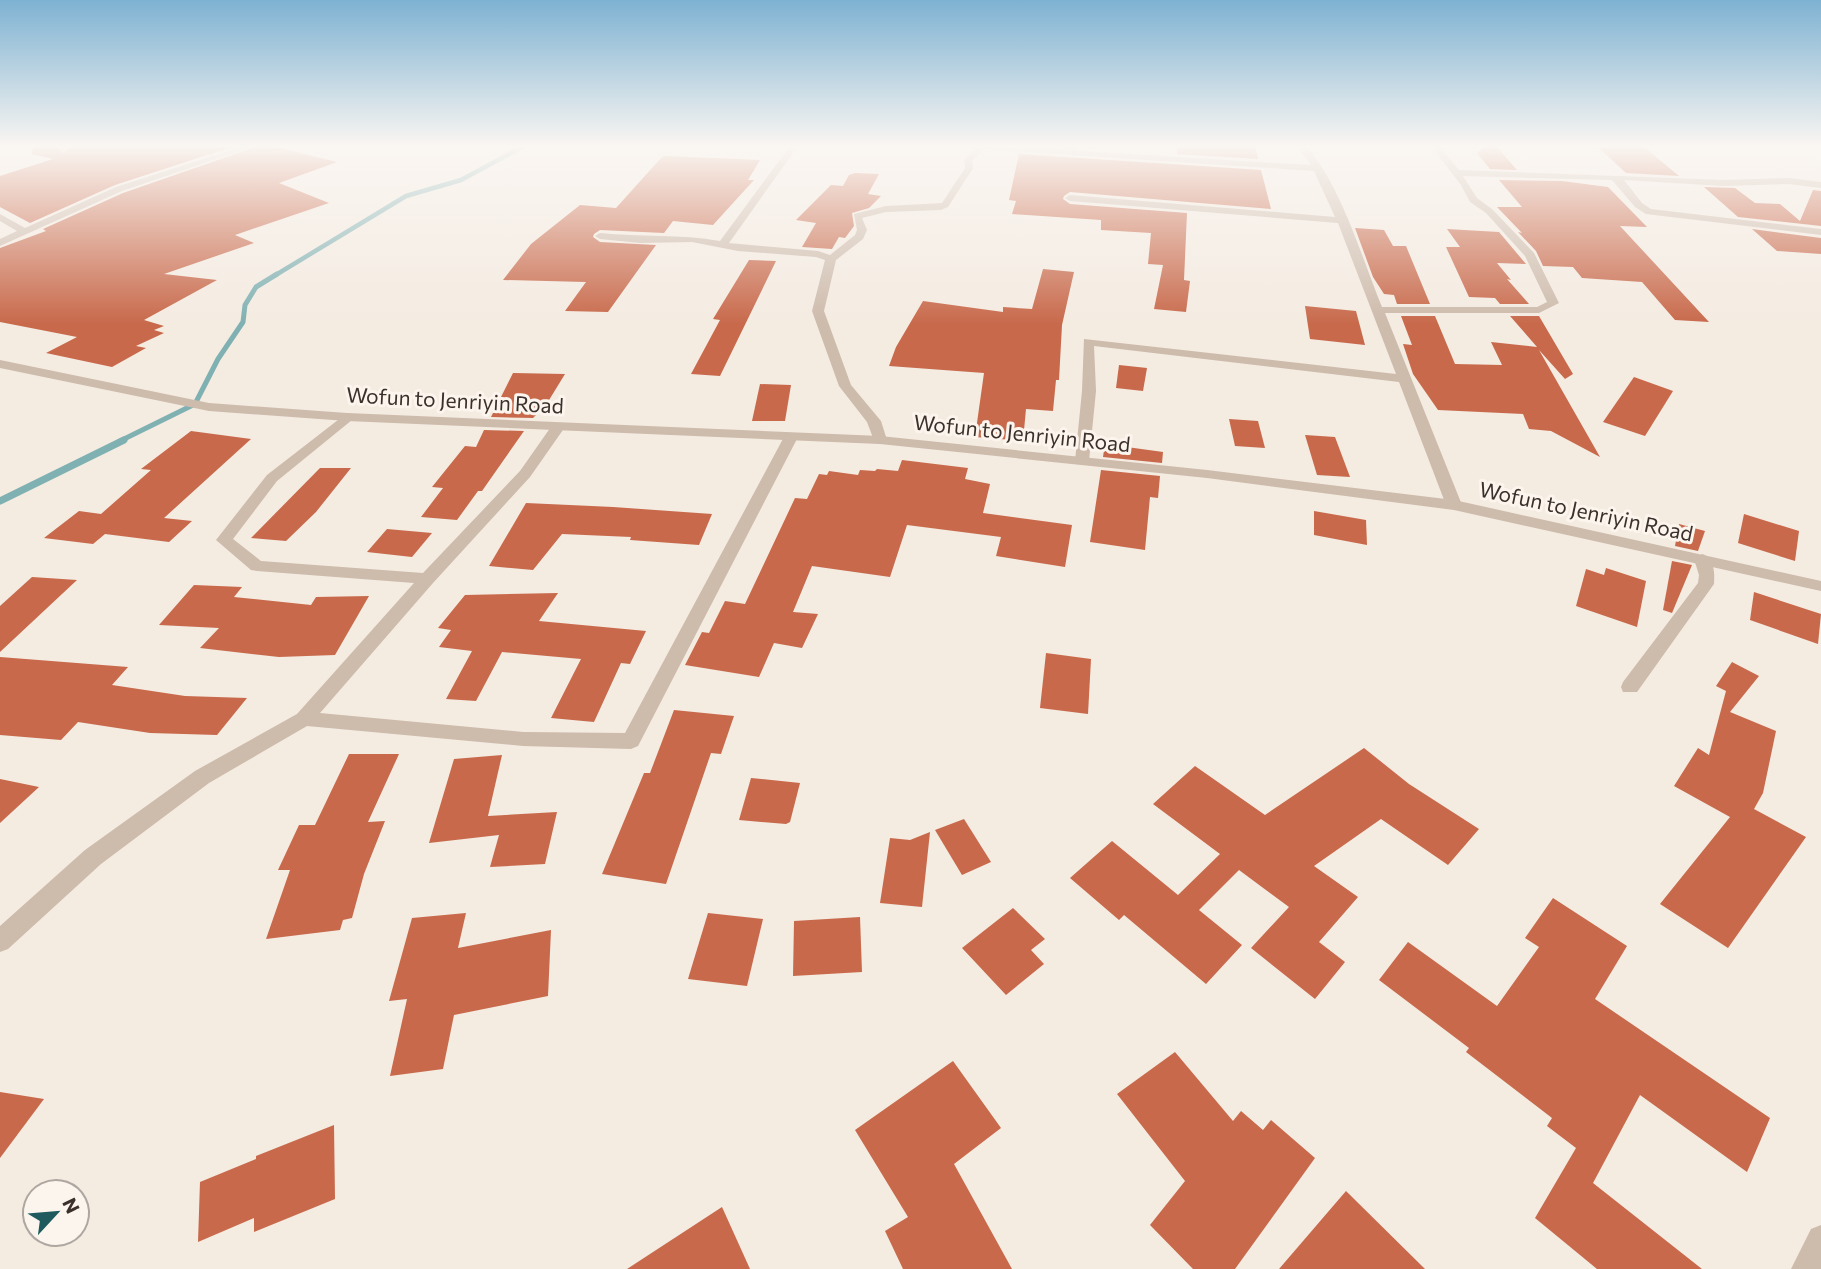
<svg xmlns="http://www.w3.org/2000/svg" width="1821" height="1269" viewBox="0 0 1821 1269" font-family="Commissioner,sans-serif">
	<style>
		.lines { fill: none; stroke-linecap: round; stroke-linejoin: round }
		.stream-far2 { stroke: #7fb0b2; stroke-width: 4.5 }
		.stream-far1 { stroke: #7fb0b2; stroke-width: 5 }
		.stream { stroke: #7fb0b2; stroke-width: 7 }
		.building { fill: #c8694b }
		.minor { fill: #cdbbac; fill-rule: evenodd }
		.tertiary { fill: #cdbbac; fill-rule: evenodd }
		.labels { text-anchor: middle; stroke-width: 6; stroke-linejoin: round; paint-order: stroke }
		.street-label { font-size: 21px; fill: #3b302b; stroke: #fbf5ee }
	</style>
	<rect width="100%" height="100%" fill="#f4ebe1"/>
	<g class="lines">
		<polyline class="stream-far2" points="274,276 406,196 461,180 524,146"/>
		<polyline class="stream-far1" points="120,441 195,404 218,359 243,322 245,305 256,287 277,274"/>
		<polyline class="stream" points="0,501 124,440"/>
	</g>
	<g class="building">
		<polygon points="33,146 56,146 63,153 72,146 235,146 115,185 30,223 0,207 0,176 53,159 32,154"/>
		<polygon points="258,146 271,146 337,162 279,183 329,203 235,235 254,243 164,274 217,280 144,320 164,326 154,330 164,333 136,346 146,348 112,367 46,353 77,337 0,322 0,248 46,231 43,229 123,193"/>
		<polygon points="1178,146 1255,146 1258,159 1177,154"/>
		<polygon points="1486,146 1496,146 1517,170 1490,169 1477,153"/>
		<polygon points="1597,146 1643,146 1679,176 1626,173"/>
		<polygon points="1019,154 1261,170 1271,209 1070,192 1064,196 1063,199 1070,204 1187,213 1184,280 1190,281 1186,312 1154,309 1163,265 1148,264 1151,233 1101,230 1101,220 1012,214 1016,201 1009,200"/>
		<polygon points="666,156 760,160 748,180 754,180 713,225 673,221 664,233 600,230 594,234 593,237 600,242 656,245 608,312 565,311 586,282 503,280 531,244 580,205 616,208 661,158"/>
		<polygon points="855,173 879,174 868,194 881,196 869,208 852,213 854,226 845,238 839,237 832,249 802,247 816,223 796,220 831,185 843,186 849,175"/>
		<polygon points="1499,180 1562,181 1608,187 1647,227 1620,226 1709,322 1675,320 1642,282 1582,278 1573,267 1543,266 1536,251 1518,232 1522,233 1497,207 1522,207"/>
		<polygon points="1704,187 1735,188 1755,203 1780,204 1800,221 1813,190 1821,191 1821,226 1738,217"/>
		<polygon points="1355,228 1384,230 1393,246 1406,246 1430,304 1397,304 1394,295 1384,294 1373,277"/>
		<polygon points="1447,229 1499,232 1526,264 1497,263 1511,280 1507,279 1529,304 1500,304 1495,298 1469,297 1446,247 1460,247"/>
		<polygon points="1752,229 1821,238 1821,254 1777,251"/>
		<polygon points="749,260 776,261 720,376 691,374 720,320 713,319"/>
		<polygon points="1043,269 1074,272 1062,325 1059,380 1056,380 1053,411 1026,409 1023,441 975,437 984,373 889,366 896,347 923,301 1003,312 1003,307 1032,309"/>
		<polygon points="1305,306 1356,311 1365,345 1310,339"/>
		<polygon points="1401,316 1435,316 1455,364 1502,365 1491,342 1537,347 1510,316 1539,316 1573,374 1565,379 1539,350 1600,457 1551,431 1529,429 1523,414 1438,410 1413,374 1403,344 1412,345"/>
		<polygon points="1119,365 1147,368 1143,391 1116,388"/>
		<polygon points="513,373 565,374 546,405 533,418 491,417"/>
		<polygon points="1634,377 1673,391 1645,436 1603,422"/>
		<polygon points="760,384 791,385 785,421 752,421"/>
		<polygon points="1229,419 1258,421 1265,448 1235,446"/>
		<polygon points="484,430 524,431 482,491 478,491 457,520 421,517 443,488 432,487 465,446 476,447"/>
		<polygon points="191,431 251,439 164,518 192,521 169,542 105,534 93,544 44,538 79,511 101,514 151,470 141,469"/>
		<polygon points="1305,435 1335,437 1350,477 1317,475"/>
		<polygon points="1105,444 1163,452 1162,463 1103,457"/>
		<polygon points="902,460 968,468 965,479 990,484 983,513 1072,525 1065,567 996,556 1001,537 907,525 890,577 812,566 793,612 818,614 802,648 774,643 759,677 685,665 702,632 709,633 725,601 745,604 795,498 807,499 819,474 827,475 829,471 858,475 860,470 875,471 877,469 898,471"/>
		<polygon points="320,468 351,468 316,512 286,541 251,538"/>
		<polygon points="1101,470 1160,476 1158,498 1150,497 1145,550 1090,542"/>
		<polygon points="526,503 613,507 712,514 699,545 630,540 631,537 562,534 533,570 489,566"/>
		<polygon points="1314,511 1366,520 1367,545 1314,535"/>
		<polygon points="1744,514 1799,531 1795,561 1738,543"/>
		<polygon points="1679,524 1705,531 1698,551 1675,546"/>
		<polygon points="387,529 432,533 412,557 367,552"/>
		<polygon points="1672,561 1692,565 1672,613 1663,610"/>
		<polygon points="1606,568 1646,581 1637,627 1576,606 1586,569 1604,575"/>
		<polygon points="32,577 77,580 0,652 0,606"/>
		<polygon points="194,585 242,587 234,597 311,605 316,597 369,596 335,655 279,657 200,648 219,628 159,625"/>
		<polygon points="1754,592 1821,614 1818,644 1750,620"/>
		<polygon points="558,593 539,621 646,631 630,664 621,663 594,722 551,718 581,659 502,652 476,701 446,699 472,651 439,647 451,630 438,628 465,595"/>
		<polygon points="1046,653 1091,659 1088,714 1040,708"/>
		<polygon points="0,657 128,667 112,685 185,696 247,698 217,735 150,733 78,722 61,740 0,735"/>
		<polygon points="1732,662 1759,676 1730,712 1776,731 1763,793 1754,809 1806,837 1728,948 1660,904 1730,817 1674,786 1698,748 1709,755 1726,691 1716,686"/>
		<polygon points="674,710 734,716 721,754 711,753 666,884 602,874 644,773 650,773"/>
		<polygon points="1364,748 1409,784 1479,829 1448,865 1381,819 1314,866 1358,897 1319,942 1345,962 1315,999 1251,948 1289,907 1239,870 1199,910 1242,945 1206,984 1124,915 1119,920 1070,878 1112,841 1178,895 1220,854 1153,804 1195,766 1265,815"/>
		<polygon points="349,754 399,754 368,822 385,821 364,874 352,918 343,920 340,930 266,939 290,870 278,870 299,825 315,825"/>
		<polygon points="502,755 488,816 557,812 545,864 490,867 499,835 429,843 454,759"/>
		<polygon points="751,778 800,783 790,822 786,824 739,820"/>
		<polygon points="0,779 39,787 0,823"/>
		<polygon points="964,819 991,862 962,875 935,830"/>
		<polygon points="930,832 922,907 880,903 890,838 910,840"/>
		<polygon points="1553,898 1627,946 1595,999 1770,1118 1747,1172 1640,1095 1593,1183 1702,1269 1597,1269 1535,1218 1576,1148 1547,1126 1552,1118 1466,1052 1469,1048 1379,980 1408,942 1497,1006 1539,947 1525,938"/>
		<polygon points="1013,908 1045,939 1031,950 1044,964 1006,995 962,948"/>
		<polygon points="466,913 458,948 551,930 548,996 454,1015 443,1069 390,1076 407,999 389,1001 412,918"/>
		<polygon points="708,913 763,919 747,986 688,979"/>
		<polygon points="860,917 862,972 793,976 794,921"/>
		<polygon points="1175,1052 1233,1121 1241,1111 1263,1130 1271,1120 1315,1158 1235,1269 1193,1269 1150,1225 1185,1181 1117,1094"/>
		<polygon points="953,1061 1001,1128 954,1164 1012,1269 903,1269 885,1231 908,1217 855,1130"/>
		<polygon points="0,1092 44,1099 0,1158"/>
		<polygon points="334,1125 335,1199 254,1232 254,1218 198,1242 200,1182 256,1159 256,1156"/>
		<polygon points="1346,1191 1425,1269 1279,1269"/>
		<polygon points="722,1207 750,1269 627,1269"/>
	</g>
	<g class="lines">
		<g class="minor">
			<polygon points="59,146 70,146 63,150"/>
			<polygon points="243,146 255,146 122,191 0,246 0,239 17,231 0,221 0,214 25,228 116,187"/>
			<path d="M790 146H798L729 243 818 251 830 255 855 235 857 230 854 214 886 206 942 203 965 168 964 161 975 149 967 146 1061 149 1059 146H1068L1080 151 1311 165 1297 146H1306C1342 187 1361 256 1382 307H1537L1547 302 1525 256 1486 213 1470 202 1461 185 1431 146H1439L1459 170 1724 180 1789 178 1821 182V188L1789 184 1724 186 1624 180 1642 203 1651 209 1821 229V235L1646 214 1635 207 1612 180 1463 176 1477 198 1492 209 1534 253 1559 303 1539 313H1385L1462 505 1454 510 1446 505 1399 382 1094 346 1096 391 1089 461 1082 465 1075 461 1082 391 1084 339 1396 374 1338 223 1070 201 1065 198 1070 195 1335 217 1314 171 984 149 972 161 973 168 948 207 941 210 886 212 862 218 867 230 863 239 836 260 824 311 851 385 881 421 887 440 880 444 875 443 867 422 839 386 812 311 825 260 816 257 738 251 692 242 640 243 600 239 595 236 600 233C640 237 681 234 720 241Z"/>
			<polygon points="347,413 352,414 352,420 277,481 233,539 261,561 423,573 520,471 553,424 563,424 565,427 530,477 433,583 320,713 523,732 625,733 784,437 791,433 798,437 638,746 631,749 523,746 307,726 209,783 101,864 8,949 0,952 0,926 85,850 195,771 297,714 414,583 257,571 251,570 216,540 267,475"/>
			<path d="M1702 554C1714 557 1715 573 1714 584L1637 692H1623L1621 687 1623 682 1698 583 1699 575 1694 559Z"/>
			<polygon points="1821,1225 1821,1269 1791,1269 1811,1229"/>
		</g>
		<polygon class="tertiary" points="0,360 209,403 347,413 880,436 1207,470 1454,500 1821,581 1821,591 1454,510 1207,478 880,444 347,421 209,411 0,368"/>
	</g>
	<linearGradient id="sky" x2="0" y2="1"><stop stop-color="#7eb2d2"/><stop offset="0.45" stop-color="#faf6f2"/><stop offset="1" stop-color="#faf6f2" stop-opacity="0"/></linearGradient>
	<rect width="1821" height="324" fill="url(#sky)"/>
	<g class="labels">
		<g class="street-label">
			<text transform="translate(455 401) rotate(3)" y="7">Wofun to Jenriyin Road</text>
			<text transform="translate(1022 434) rotate(6)" y="7">Wofun to Jenriyin Road</text>
			<text transform="translate(1586 512) rotate(12)" y="7">Wofun to Jenriyin Road</text>
		</g>
	</g>
	<g transform="translate(56 1213) rotate(64)"><circle r="33" fill="#fbf5ee" stroke="#aea6a0" stroke-width="2"/>
	<path d="M0-5L12 26L0 18L-12 26Z" fill="#1f5a5e"/>
	<text y="-10" font-size="19" font-weight="bold" text-anchor="middle" fill="#3b302b">N</text>
	</g>
</svg>
